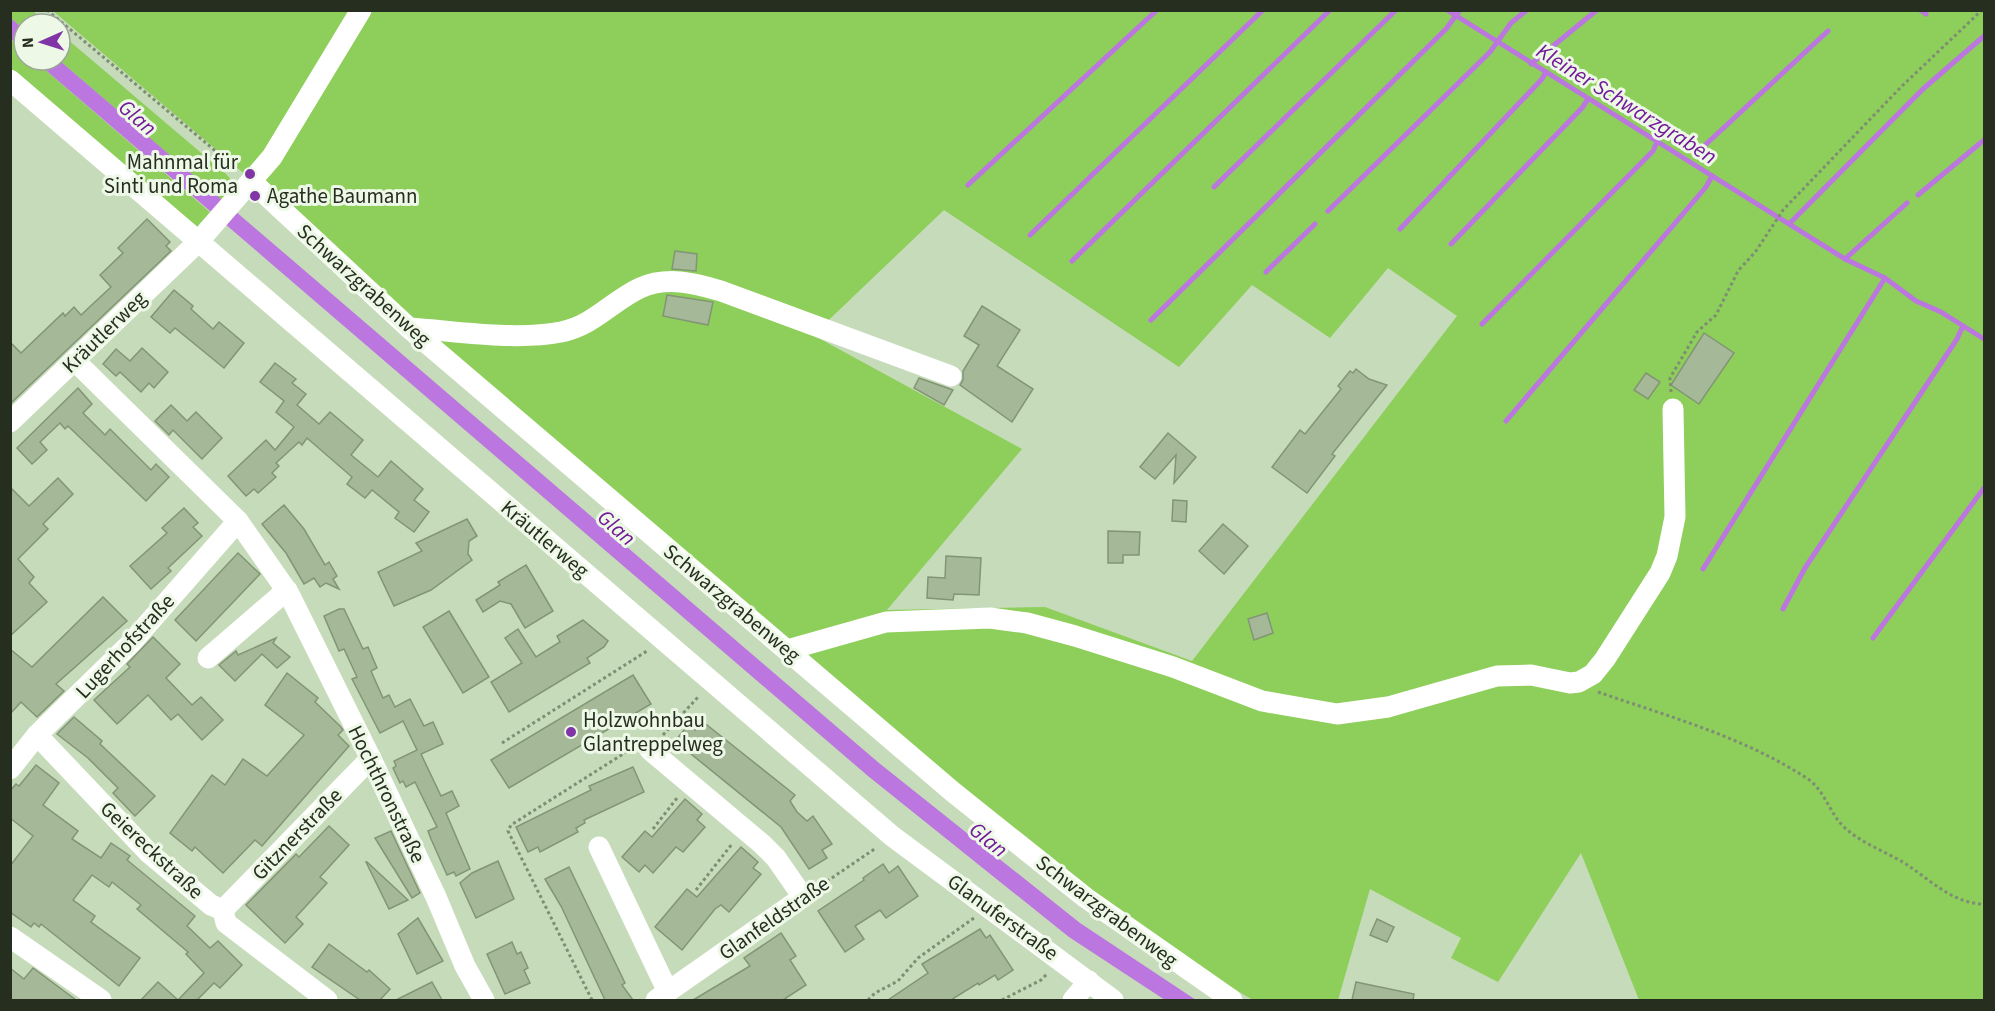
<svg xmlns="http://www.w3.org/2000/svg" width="1995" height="1011" viewBox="0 0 1995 1011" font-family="'Source Sans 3',sans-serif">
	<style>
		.green { fill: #8ece5a; fill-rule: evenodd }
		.water { fill: #bb76df }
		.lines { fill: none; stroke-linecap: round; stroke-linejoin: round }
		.stream { stroke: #bb76df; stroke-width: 5 }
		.building { fill: #a5b998; stroke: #829575; stroke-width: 1.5 }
		.path { stroke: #7e8d74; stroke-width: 3; stroke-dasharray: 3 3; stroke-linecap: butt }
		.minor { stroke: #fff; stroke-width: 21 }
		.poi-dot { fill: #8134a5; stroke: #edf8e7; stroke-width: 2 }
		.labels { text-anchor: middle; stroke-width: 6; stroke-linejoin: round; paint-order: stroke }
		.poi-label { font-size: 21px; fill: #262e20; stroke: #edf8e7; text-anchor: start }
		.street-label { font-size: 21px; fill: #262e20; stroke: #edf8e7 }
		.water-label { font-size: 22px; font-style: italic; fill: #731899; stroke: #edf8e7 }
	</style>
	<rect width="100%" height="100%" fill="#c6dbb9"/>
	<g class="green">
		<polygon points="11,10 33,11 49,24 24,24 24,30 11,18"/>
		<path d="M53 11H1984V1000H1639L1581 853 1498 982 1451 958 1461 938 1370 889 1338 1000H1253L1188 962 1081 889 356 274 232 163ZM944 210 1179 367 1252 285 1330 338 1388 268 1457 316 1192 661 1045 607 887 610 1022 449 813 335Z"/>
		<polygon points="60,33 226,174 235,184 223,201 59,60"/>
		<polygon points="10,39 24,51 24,60 34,60 212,214 200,229 11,73"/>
	</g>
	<g class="water">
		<polygon points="11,18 24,30 24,51 11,39"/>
		<polygon points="34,60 59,60 879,763 1080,923 1196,1000 1165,1000 1069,937 868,776"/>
	</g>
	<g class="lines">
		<g class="stream">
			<polyline points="1447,10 1845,259 1885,278 1916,301 1941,312 1984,339"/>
			<polyline points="1920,10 1926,14"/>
			<polyline points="1531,64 1597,10"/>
			<polyline points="1703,147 1828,31"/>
			<polyline points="968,185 1157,10"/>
			<polyline points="1214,187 1396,10"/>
			<polyline points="1918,195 1984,140"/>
			<polyline points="1328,211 1490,52 1511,23 1527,10"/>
			<polyline points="1789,224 1923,89 1984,36"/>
			<polyline points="1400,229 1542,79 1546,72"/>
			<polyline points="1030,235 1263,10"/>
			<polyline points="1451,244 1582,108 1588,99"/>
			<polyline points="1845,259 1907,203"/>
			<polyline points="1072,261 1330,10"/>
			<polyline points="1266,272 1315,224"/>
			<polyline points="1151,320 1446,29 1460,10"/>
			<polyline points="1482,324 1653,151 1657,142"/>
			<polyline points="1506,421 1706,187 1712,176"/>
			<polyline points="1703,569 1885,278"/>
			<polyline points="1783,609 1805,568 1957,339 1963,326"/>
			<polyline points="1873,638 1984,488"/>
		</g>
	</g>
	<g class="building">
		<polygon points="147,219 170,242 166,246 171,251 10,404 10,342 21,353 63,313 65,316 74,307 81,315 111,287 100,275 123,253 118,248"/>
		<polygon points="675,251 697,254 696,271 672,269"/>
		<polygon points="174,290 193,306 191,309 213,329 219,322 244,343 224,368 175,328 170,333 151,317"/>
		<polygon points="667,295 713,302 708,325 663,316"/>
		<polygon points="982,306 1020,330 997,366 1033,389 1012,422 960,385 963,380 963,371 979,345 964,336"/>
		<polygon points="1704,333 1734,353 1699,404 1671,385"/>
		<polygon points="142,348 168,372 154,388 149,383 141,392 120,372 116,376 103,364 116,349 130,361"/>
		<polygon points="275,363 296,379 292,383 306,394 297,405 319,424 330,412 363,440 351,455 378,477 391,461 423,489 414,500 429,512 414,532 395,518 399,512 372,490 365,498 347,484 352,477 307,438 302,445 299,442 276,463 279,466 272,473 276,477 258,493 254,489 246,496 228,476 266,440 275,450 294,427 276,412 284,401 260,382"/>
		<polygon points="1356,369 1369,379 1387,385 1332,454 1335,456 1307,493 1272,467 1300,430 1305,434 1341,389 1338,386 1350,371 1353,373"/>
		<polygon points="1646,373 1660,382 1648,399 1634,390"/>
		<polygon points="919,378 953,390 944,405 914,388"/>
		<polygon points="78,388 92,404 83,413 105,435 110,429 151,470 156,464 169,477 146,501 68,426 65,429 60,423 40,442 47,450 32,464 17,448"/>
		<polygon points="171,405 187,421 196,412 222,438 202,459 173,430 169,435 155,421"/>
		<polygon points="1168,433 1196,457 1174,483 1176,455 1155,479 1140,467"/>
		<polygon points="58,478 73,494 43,524 48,529 18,559 34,577 29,583 47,602 10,636 10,487 29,506"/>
		<polygon points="1173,500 1187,501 1186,522 1172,521"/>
		<polygon points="284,505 304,529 325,565 329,562 337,576 333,579 339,589 326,583 320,587 314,578 304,584 286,553 262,524"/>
		<polygon points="184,508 198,523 193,527 202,536 168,568 171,571 151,589 130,566 167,533 162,528"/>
		<polygon points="467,519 477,536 469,541 468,554 472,560 431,590 394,606 378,572 422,551 416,543"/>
		<polygon points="1223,524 1248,546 1224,574 1199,551"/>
		<polygon points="1108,531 1140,532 1139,555 1123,555 1123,563 1108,563"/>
		<polygon points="238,553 260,574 196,641 175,620"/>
		<polygon points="946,556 981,558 979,595 954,594 953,600 927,598 928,577 945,578"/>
		<polygon points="526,565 553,611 525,628 511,604 500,601 483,612 476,600 500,585 498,582"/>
		<polygon points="103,597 127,621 56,684 64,691 37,717 21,702 10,714 10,649 32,667"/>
		<polygon points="339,609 344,609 363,649 368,647 377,668 371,671 383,698 389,695 395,707 410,699 424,726 433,722 443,744 421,754 441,796 452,791 459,806 446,813 470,869 456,876 454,872 447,875 431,839 428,831 437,827 415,782 406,787 403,781 400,783 393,768 396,766 394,761 417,750 403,721 380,733 352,679 357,677 344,649 339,651 324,616"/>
		<polygon points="449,611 489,677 463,693 423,627"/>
		<polygon points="1267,613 1273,633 1254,640 1248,619"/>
		<polygon points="583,620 608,641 604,647 587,658 590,663 509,712 491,682 522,663 505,638 518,629 536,657 560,642 557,636"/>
		<polygon points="153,637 180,664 166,678 192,705 201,697 223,720 202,740 178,714 171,720 148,695 117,724 94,700 130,667 127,664"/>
		<polygon points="276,638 273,643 290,657 277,668 262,654 235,681 219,665 236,651 238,655"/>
		<polygon points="287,673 318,698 315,702 340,726 343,730 338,735 349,746 262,846 255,840 223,873 195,847 192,851 170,833 212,775 225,785 243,759 267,776 304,735 265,705"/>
		<polygon points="633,675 651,704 509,788 491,760"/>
		<polygon points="74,717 102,741 100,744 155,796 135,816 113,793 118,788 88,758 57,734"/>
		<polygon points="702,721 795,795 790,801 797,812 807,821 813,816 832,844 822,850 827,858 809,869 781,827 675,741 689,724 695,730"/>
		<polygon points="36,765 59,783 43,805 78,831 72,839 101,858 111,843 130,856 127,860 195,916 187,926 210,948 218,941 242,965 220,988 214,983 197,1000 141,1000 158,982 178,1000 204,973 186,954 188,952 137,909 141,905 112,882 109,887 92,875 73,900 95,916 91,922 140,958 119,986 41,924 39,927 34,923 31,927 10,912 10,866 33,836 10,818 10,791 16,784 19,786"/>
		<polygon points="633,767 644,792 584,820 585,823 576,828 578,832 540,852 538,847 528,852 516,827 591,790 589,786"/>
		<polygon points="685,799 702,814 697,820 705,827 683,852 676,847 653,873 645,865 639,872 622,857 645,831 652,837"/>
		<polygon points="329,826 349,845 320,877 327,883 296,917 303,924 285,943 246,905 296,854 299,857"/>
		<polygon points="391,831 420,893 412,898 375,838"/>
		<polygon points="741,847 758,862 753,868 761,874 729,912 721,905 715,909 682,950 655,927 687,889 697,897"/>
		<polygon points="498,861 514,899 476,918 460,883 472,873"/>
		<polygon points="366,862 367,862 408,900 389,909"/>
		<polygon points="883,864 889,873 898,866 918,896 886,918 880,910 855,926 864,939 845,952 818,911 864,880 863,878"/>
		<polygon points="569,867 625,983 622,985 633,1000 605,1000 561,906 549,886 545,879"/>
		<polygon points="418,918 443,961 417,974 398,934"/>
		<polygon points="1377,919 1394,927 1387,942 1370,935"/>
		<polygon points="980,929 986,938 990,935 1013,970 998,980 995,975 979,985 978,983 951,1000 888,1000 928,973 922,964"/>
		<polygon points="781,933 796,956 790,960 806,985 783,1000 693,1000 750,966 744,958"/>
		<polygon points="512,942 517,954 521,952 528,968 524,970 530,983 505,994 487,954"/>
		<polygon points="329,944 367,972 369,970 390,989 380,1000 360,1000 312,967"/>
		<polygon points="10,968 24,979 33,968 76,1000 10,1000"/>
		<polygon points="432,982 442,1000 396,1000"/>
		<polygon points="1356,982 1414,994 1413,1000 1352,1000"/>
	</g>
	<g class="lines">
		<g class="path">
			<polyline points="47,10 237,169"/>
			<polyline points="1671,392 1670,378 1697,332 1716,315 1738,271 1756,251 1783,210 1901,87 1982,10"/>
			<path d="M1598 692C1670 717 1744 737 1808 779 1825 791 1829 812 1843 826 1861 844 1888 852 1909 866 1932 882 1955 904 1984 904"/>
			<polyline points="663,735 699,696"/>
			<polyline points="502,743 647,651"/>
			<polyline points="653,829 677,798"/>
			<polyline points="817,888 876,848"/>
			<polyline points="696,890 732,844"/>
			<polyline points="592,1000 508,831 511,825 631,749"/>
			<polyline points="868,1000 875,993 898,981 918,958 974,918"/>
			<polyline points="1002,1000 1041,980 1047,974"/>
		</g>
		<g class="minor">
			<polyline points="10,80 892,836 1113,1000"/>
			<polyline points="251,181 409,328 953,792 1086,898 1232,1000"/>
			<path d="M409 328C456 331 515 341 561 332 593 326 612 301 640 288 667 276 694 283 721 291L951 376"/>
			<polyline points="75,361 238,521 289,594 374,765 436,897 465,966 484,1000"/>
			<polyline points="10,422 198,242 272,157 361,10"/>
			<polyline points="787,650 886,622 990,618 1027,623 1075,636 1173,667 1262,701 1337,714 1388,707 1497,676 1531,675 1570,683 1579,682 1593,674 1605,659 1660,573 1667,556 1675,517 1673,409"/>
			<polyline points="208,658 287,590"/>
			<polyline points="37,735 149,853 211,905 223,910 226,923 327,1000"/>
			<polyline points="650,750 762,844 776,858 803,897 656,1000"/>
			<polyline points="10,769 37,735 131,643 238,521"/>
			<polyline points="599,847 668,992"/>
			<polyline points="223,910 371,758"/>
			<polyline points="10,937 101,1000"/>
			<polyline points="1073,1000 1089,981"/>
		</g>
	</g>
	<g class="poi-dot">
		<circle cx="250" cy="174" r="6"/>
		<circle cx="255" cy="196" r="6"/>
		<circle cx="571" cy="732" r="6"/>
	</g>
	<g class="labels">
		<g class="poi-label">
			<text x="238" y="169" text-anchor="end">Mahnmal für<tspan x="238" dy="24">Sinti und Roma</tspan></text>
			<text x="267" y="203">Agathe Baumann</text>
			<text x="583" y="727">Holzwohnbau<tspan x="583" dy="24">Glantreppelweg</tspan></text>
		</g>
		<g class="street-label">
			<text transform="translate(364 285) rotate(42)" y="7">Schwarzgrabenweg</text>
			<text transform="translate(104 332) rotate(-44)" y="7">Kräutlerweg</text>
			<text transform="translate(545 539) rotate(40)" y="7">Kräutlerweg</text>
			<text transform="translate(732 603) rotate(40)" y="7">Schwarzgrabenweg</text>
			<text transform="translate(125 646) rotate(-47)" y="7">Lugerhofstraße</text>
			<text transform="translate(387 794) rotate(64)" y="7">Hochthronstraße</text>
			<text transform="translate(297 834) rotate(-46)" y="7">Gitznerstraße</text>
			<text transform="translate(152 850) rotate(43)" y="7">Geiereckstraße</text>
			<text transform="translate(1107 911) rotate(37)" y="7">Schwarzgrabenweg</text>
			<text transform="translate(1003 917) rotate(36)" y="7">Glanuferstraße</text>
			<text transform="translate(774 918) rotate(-35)" y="7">Glanfeldstraße</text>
		</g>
		<g class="water-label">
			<text transform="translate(1627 103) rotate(32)" y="8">Kleiner Schwarzgraben</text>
			<text transform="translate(138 117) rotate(41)" y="8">Glan</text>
			<text transform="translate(617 527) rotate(41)" y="8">Glan</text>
			<text transform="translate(989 839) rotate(39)" y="8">Glan</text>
		</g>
	</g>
	<rect width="1995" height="1011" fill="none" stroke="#262e20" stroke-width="24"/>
	<g transform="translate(42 42) rotate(267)"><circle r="28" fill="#edf8e7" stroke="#9da797" stroke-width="1.5"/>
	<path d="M0-4.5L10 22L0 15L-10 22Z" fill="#8134a5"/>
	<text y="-9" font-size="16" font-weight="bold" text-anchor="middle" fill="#262e20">N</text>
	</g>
</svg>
